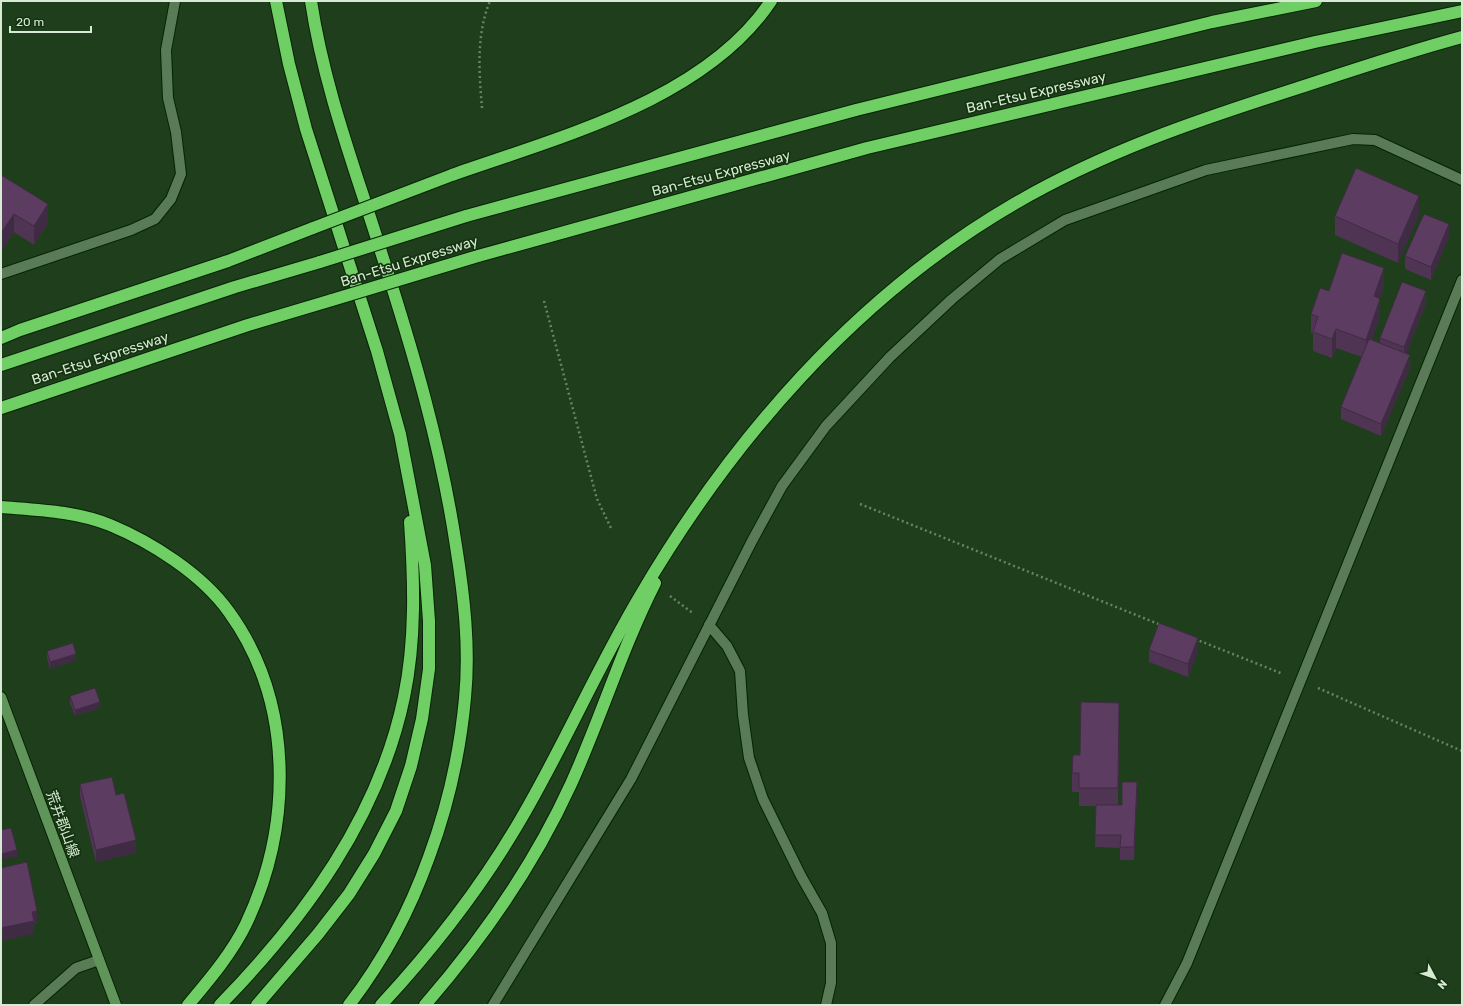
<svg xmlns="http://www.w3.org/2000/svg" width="1463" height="1006" viewBox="0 0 1463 1006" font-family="Rubik,'Noto Sans JP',sans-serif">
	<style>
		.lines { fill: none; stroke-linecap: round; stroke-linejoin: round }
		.street-casing { stroke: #052403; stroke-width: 12 }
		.secondary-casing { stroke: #052403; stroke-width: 12 }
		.highway-casing { stroke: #052403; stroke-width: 14 }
		.path { stroke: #698365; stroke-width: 2.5; stroke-dasharray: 2 3; stroke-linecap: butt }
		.street { stroke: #597b55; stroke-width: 10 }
		.secondary { stroke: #60945a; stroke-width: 10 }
		.highway { stroke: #6fce64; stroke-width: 12 }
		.highway-bridge-casing { stroke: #052403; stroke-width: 14; stroke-linecap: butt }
		.highway-bridge { stroke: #6fce64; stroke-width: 12 }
		.wall { fill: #4f3453 }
		.shaded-wall { fill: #402b44 }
		.building { fill: #5c3d61; stroke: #402b44 }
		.labels { text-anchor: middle; stroke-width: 3.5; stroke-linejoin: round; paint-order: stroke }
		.street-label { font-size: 14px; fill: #d7ead4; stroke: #143410 }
	</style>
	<rect width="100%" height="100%" fill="#1f3e1b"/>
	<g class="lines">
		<g class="street-casing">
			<g id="street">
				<polyline points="1,274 131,230 155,219 171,199 181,174 176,132 168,98 166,50 175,1"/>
				<polyline points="709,625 727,646 740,671 743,715 749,758 763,799 801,876 822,913 831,943 831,983 826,1005"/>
				<polyline points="34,1005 76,968 99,960"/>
				<polyline points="493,1005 631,779 752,541 782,486 826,426 890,357 952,299 1000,259 1065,220 1206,170 1353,139 1375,140 1462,180"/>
				<polyline points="1165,1005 1187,963 1462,280"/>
			</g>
		</g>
		<g class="secondary-casing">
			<polyline id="secondary" points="1,697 116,1005"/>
		</g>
		<g class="highway-casing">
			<g id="highway">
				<path d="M311 1C324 88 356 171 382 255 413 351 441 446 456 546 464 596 470 647 465 698 460 752 448 806 429 857 410 910 383 961 349 1005"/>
				<path d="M452 175C559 137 705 100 771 1"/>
				<polyline points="466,216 856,110 1212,22 1316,1"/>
				<polyline points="478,256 867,148 1315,42 1462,11"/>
				<polyline points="1,338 20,330 228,261 313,228"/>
				<polyline points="1,365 235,287 320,262"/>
				<polyline points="1,408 248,325 332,300"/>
				<path d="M1 507C37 510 76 511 110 525 151 542 202 574 229 612 294 702 293 825 246 924 232 953 209 980 188 1005"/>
				<path d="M220 1005C304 919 379 817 404 697 416 640 414 580 410 522"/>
				<polyline points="257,1005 318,934 349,894 374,854 396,811 411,766 422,719 429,669 429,621 425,565 400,434 377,351 306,129 289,64 276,1"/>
				<path d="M381 1005C433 949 479 890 518 824 562 750 596 670 640 596 732 439 856 296 1014 204 1103 152 1198 120 1295 89 1350 71 1406 52 1462 37"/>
				<path d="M425 1005C483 938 534 865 571 784 601 718 622 648 655 583"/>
			</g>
		</g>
		<g class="path">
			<path d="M482 108C479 72 476 35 490 1"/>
			<polyline points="544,301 597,499 611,528"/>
			<polyline points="860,504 1161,625"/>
			<polyline points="670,596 694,614"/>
			<polyline points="1195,639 1283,674"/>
			<polyline points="1318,688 1462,751"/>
		</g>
		<use href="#street" class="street"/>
		<use href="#secondary" class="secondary"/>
		<use href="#highway" class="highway"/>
		<g class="highway-bridge-casing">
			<g id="highway-bridge">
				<polyline points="313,228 452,175"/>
				<polyline points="320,262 466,216"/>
				<polyline points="332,300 478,256"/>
			</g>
		</g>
		<use href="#highway-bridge" class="highway-bridge"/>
	</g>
	<g class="wall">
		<polygon points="1,175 48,223 34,245 14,232 1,252"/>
		<polygon points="1419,214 1398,263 1335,235 1335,216"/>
		<polygon points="1449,237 1431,280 1405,269 1405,256"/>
		<polygon points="1384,286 1380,298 1380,317 1372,340 1380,343 1380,338 1426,303 1406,354 1410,368 1381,436 1341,419 1341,407 1362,357 1336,348 1332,358 1313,351 1313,333 1311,333 1311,314 1329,291"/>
		<polygon points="1149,650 1198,651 1188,677 1149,662"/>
		<polygon points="47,651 76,660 50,669 47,658"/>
		<polygon points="70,696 100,708 75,716 70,703"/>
		<polygon points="1119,703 1118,805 1122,805 1137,795 1134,860 1120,860 1120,848 1095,847 1096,806 1079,806 1079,792 1072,792 1072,773 1080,755"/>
		<polygon points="80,784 116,795 136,853 96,862 80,797"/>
	</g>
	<g class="shaded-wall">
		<polygon points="1419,196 1419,214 1398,263 1398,244"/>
		<polygon points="48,204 48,223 34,245 34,226"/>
		<polygon points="14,214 14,232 1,252 1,233"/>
		<polygon points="1449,224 1449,237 1431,280 1431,267"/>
		<polygon points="1384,268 1384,286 1374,315 1374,296"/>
		<polygon points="1426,291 1426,303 1404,360 1404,347"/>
		<polygon points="1380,299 1380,317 1366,358 1366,340"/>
		<polygon points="1336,329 1336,348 1332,358 1332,339"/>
		<polygon points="1410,355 1410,368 1381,436 1381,424"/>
		<polygon points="1198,638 1198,651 1188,677 1188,664"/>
		<polygon points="76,654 76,660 50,669 50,662"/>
		<polygon points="100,702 100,708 75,716 75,710"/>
		<polygon points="1137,782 1137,795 1134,860 1134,847"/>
		<polygon points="136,840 136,853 96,862 96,850"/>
		<polygon points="17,850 17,857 1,860 1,854"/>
		<polygon points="37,911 37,924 34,924 34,934 1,941 1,928 32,912"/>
	</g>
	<g class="building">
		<polygon points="1356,168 1419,196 1398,244 1335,216"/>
		<polygon points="1,175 48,204 34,226 14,214 1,233"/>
		<polygon points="1424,214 1449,224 1431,267 1405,256"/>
		<polygon points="1342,253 1384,268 1374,296 1380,299 1366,340 1336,329 1332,339 1313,332 1318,317 1311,314 1320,288 1329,291"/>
		<polygon points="1402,282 1426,291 1404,347 1380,338"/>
		<polygon points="1369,339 1410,355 1381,424 1341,407"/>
		<polygon points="1159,623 1198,638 1188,664 1149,650"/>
		<polygon points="73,643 76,654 50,662 47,651"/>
		<polygon points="95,688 100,702 75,710 70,696"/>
		<polygon points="1081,702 1119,703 1118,788 1079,788 1079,773 1072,773 1073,755 1080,755"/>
		<polygon points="112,777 116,795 124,793 136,840 96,850 80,784"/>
		<polygon points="1122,782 1137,782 1134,847 1120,847 1121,835 1095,835 1096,805 1122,805"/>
		<polygon points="11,828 17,850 1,854 1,830"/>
		<polygon points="27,862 37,911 32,912 34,921 1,928 1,868"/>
	</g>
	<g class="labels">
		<g class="street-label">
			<text transform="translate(1036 92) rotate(-13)" y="5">Ban-Etsu Expressway</text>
			<text transform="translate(721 173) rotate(-15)" y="5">Ban-Etsu Expressway</text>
			<text transform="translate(409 261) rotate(-17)" y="5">Ban-Etsu Expressway</text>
			<text transform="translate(100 358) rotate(-18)" y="5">Ban-Etsu Expressway</text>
			<text transform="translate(63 824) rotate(70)" y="5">荒井郡山線</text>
		</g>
	</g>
	<rect width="1463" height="1006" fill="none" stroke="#d7ead4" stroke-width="4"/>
	<g transform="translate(1435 978) rotate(131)" stroke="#143410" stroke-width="3" paint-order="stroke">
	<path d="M0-3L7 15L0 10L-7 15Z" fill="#d7ead4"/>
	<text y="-6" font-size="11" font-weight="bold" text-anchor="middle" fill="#d7ead4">N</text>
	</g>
	<path d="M10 26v6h81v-6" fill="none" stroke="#d7ead4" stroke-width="2"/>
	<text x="16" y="26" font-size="12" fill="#d7ead4" stroke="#143410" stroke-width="3" paint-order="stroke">20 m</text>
</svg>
